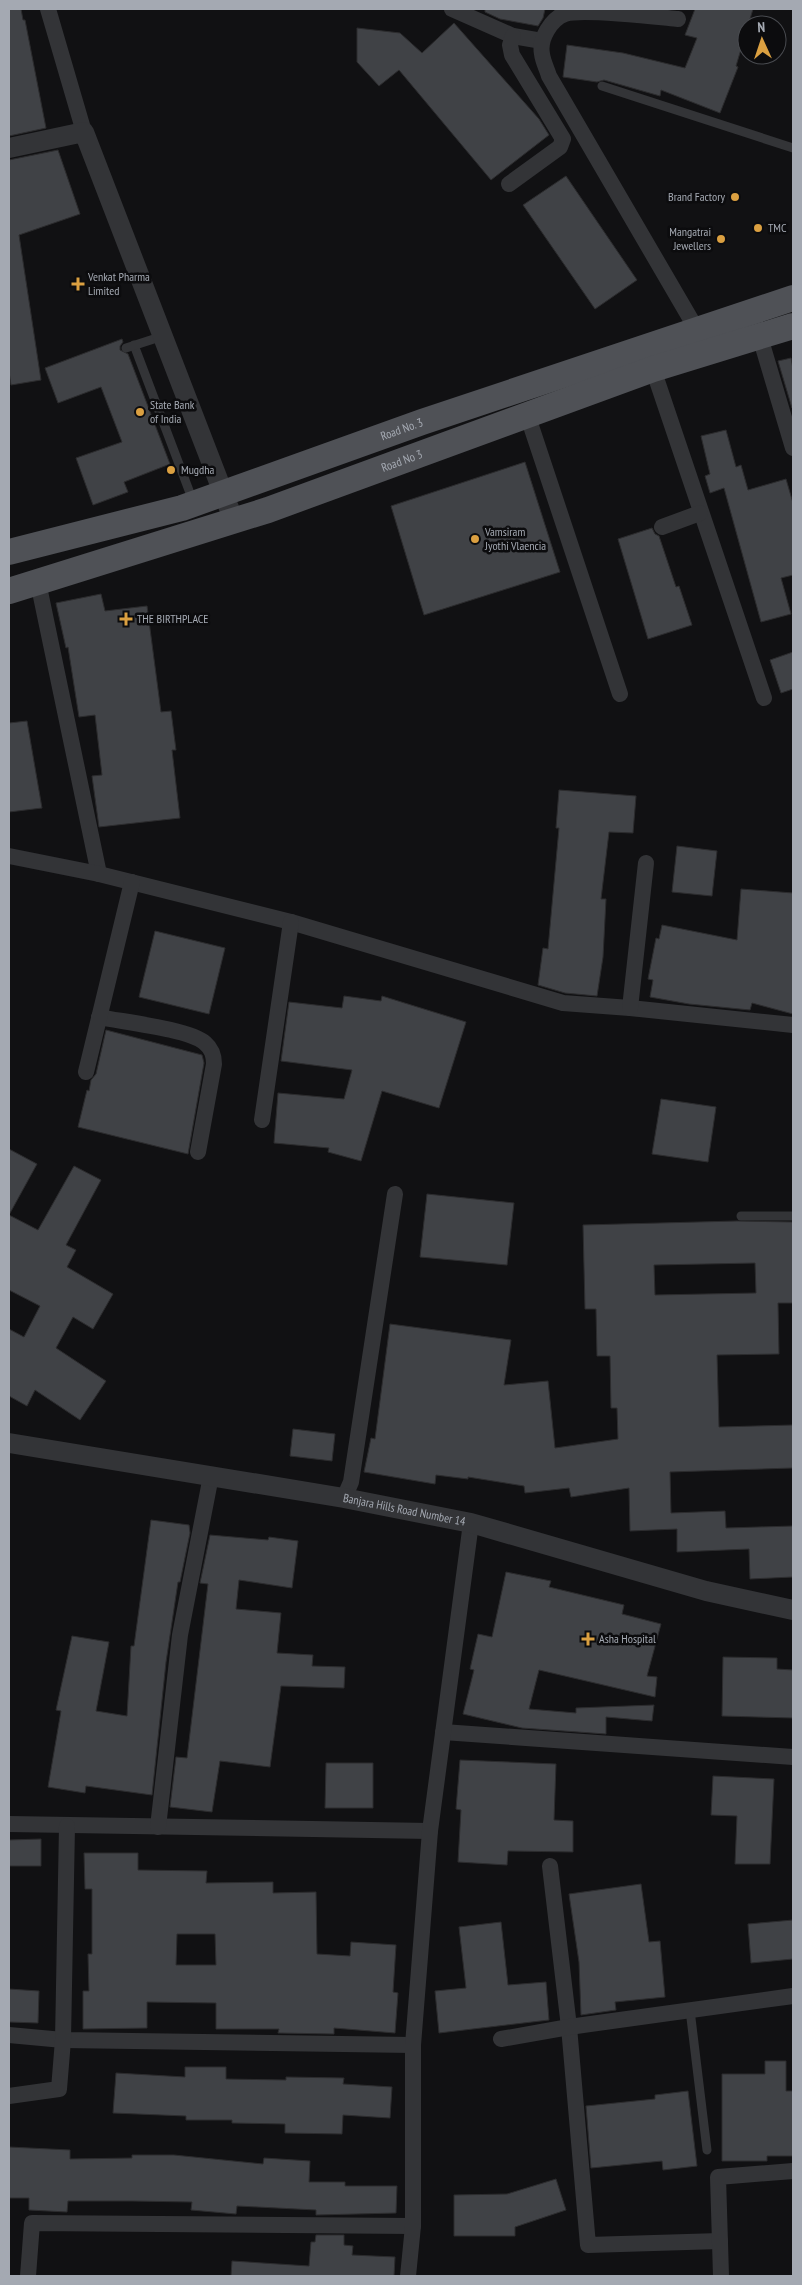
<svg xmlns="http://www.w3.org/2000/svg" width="802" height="2285" viewBox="0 0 802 2285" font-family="'PT Sans Narrow',sans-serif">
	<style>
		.building { fill: #404246; stroke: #2c2c2e; fill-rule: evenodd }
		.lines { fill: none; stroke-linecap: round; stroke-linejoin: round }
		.service { stroke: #333437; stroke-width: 9 }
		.minor { stroke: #333437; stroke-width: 16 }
		.tertiary { stroke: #333437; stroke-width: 20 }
		.primary { stroke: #4f5156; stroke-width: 26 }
		.poi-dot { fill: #dba041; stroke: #0c0c0e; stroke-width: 2 }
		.labels { text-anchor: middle; stroke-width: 5; stroke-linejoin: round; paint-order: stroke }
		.poi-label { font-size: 12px; fill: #a4a9b2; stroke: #0c0c0e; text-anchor: start }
		.street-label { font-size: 12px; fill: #a4a9b2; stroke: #0c0c0e }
	</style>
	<rect width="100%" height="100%" fill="#111113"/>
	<g class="building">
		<polygon points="9,9 21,9 23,20 25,20 46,128 9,136"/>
		<polygon points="485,9 545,9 543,18 538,26 500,19 485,12"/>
		<polygon points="695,9 753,9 736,66 738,67 720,113 661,90 660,96 604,80 597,82 563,77 567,45 623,53 685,68 697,38 685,35"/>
		<polygon points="454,23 539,119 549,135 491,180 399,70 379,86 357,62 357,28 400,33 422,53"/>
		<polygon points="58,150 80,214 19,235 41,380 11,385 9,372 9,160"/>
		<polygon points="566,176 637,280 595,309 523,205"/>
		<polygon points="122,339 123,342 120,346 120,350 128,354 170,464 124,482 128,492 93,505 76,458 122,442 101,387 58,403 45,368"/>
		<polygon points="791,358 793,369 793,408 792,408 778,361"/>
		<polygon points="726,430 736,467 741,465 748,490 786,479 793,503 793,575 781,578 791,614 761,622 724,488 710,493 705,476 710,474 701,436"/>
		<polygon points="525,462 560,572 424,615 391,506"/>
		<polygon points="652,528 655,534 659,536 676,587 679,586 692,625 648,639 618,539"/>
		<polygon points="101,594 105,611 147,606 161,712 171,711 176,750 172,750 180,818 99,827 92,776 102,775 95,715 79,717 68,647 66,648 56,603"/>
		<polygon points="793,652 793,689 781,693 770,660"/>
		<polygon points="27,721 42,808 9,812 9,723"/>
		<polygon points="559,790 636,796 633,833 609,832 601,899 606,899 603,957 597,996 565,993 538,985 543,948 548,949 559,828 556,828"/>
		<polygon points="677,846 717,851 712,896 672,892"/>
		<polygon points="741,889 793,893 793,1014 752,1003 750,1010 689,1004 650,997 653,980 648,979 656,938 659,939 662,925 737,940"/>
		<polygon points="155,931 225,948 209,1014 139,997"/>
		<polygon points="344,996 381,1001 382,996 466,1022 439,1108 382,1091 361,1161 328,1152 329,1148 274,1143 278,1093 344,1099 352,1070 281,1061 289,1002 342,1008"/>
		<polygon points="106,1030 202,1055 204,1063 188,1154 78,1127 87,1090 89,1091 91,1080 96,1074"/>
		<polygon points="661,1099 716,1107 708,1162 652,1154"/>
		<polygon points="9,1149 37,1164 9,1215 38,1230 74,1166 101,1180 66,1245 76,1250 67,1267 113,1294 93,1329 73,1317 56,1348 106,1381 80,1420 35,1390 27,1406 9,1396 9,1329 24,1337 40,1306 9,1290"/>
		<polygon points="427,1194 514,1203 507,1265 420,1257"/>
		<path d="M737 1221 793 1222V1303H778L779 1354 717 1355 719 1427 793 1425V1468L670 1472 671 1513 725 1511 726 1528 793 1526V1577L750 1579 749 1549 677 1552V1529L630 1531 629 1488 571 1497 569 1488 525 1493 524 1486 468 1477V1479L436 1475 435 1484 364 1472 371 1438 375 1439 390 1324 511 1340 504 1385 548 1381 555 1448 618 1439 617 1408H611L610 1356H597L596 1309H585L583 1225ZM755 1263 756 1293 655 1295 654 1265Z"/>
		<polygon points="293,1429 335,1434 332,1461 290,1456"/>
		<polygon points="151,1520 189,1525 190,1533 180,1582 178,1582 166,1662 152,1795 86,1786 85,1793 48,1787 61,1711 56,1710 72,1636 109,1642 96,1711 127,1716 131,1646 134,1646"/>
		<polygon points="210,1535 268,1540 269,1537 298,1541 292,1588 239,1580 236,1609 281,1613 277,1653 313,1655 312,1666 345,1667 344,1688 281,1686 270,1767 220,1761 212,1812 170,1807 176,1757 187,1758 208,1584 200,1583"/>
		<polygon points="506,1572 551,1581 549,1587 624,1605 622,1614 661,1624 647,1676 657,1677 655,1697 539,1670 529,1709 576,1713 576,1708 654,1705 652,1721 606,1717 606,1734 522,1728 463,1714 474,1670 470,1669 478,1634 492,1637"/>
		<polygon points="723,1657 777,1658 777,1669 793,1670 793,1718 722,1716"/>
		<polygon points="460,1760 556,1764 554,1820 573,1821 573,1852 508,1851 507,1865 458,1862 461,1810 456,1809"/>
		<polygon points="326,1763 373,1763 373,1808 325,1808"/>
		<polygon points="713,1776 774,1779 770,1864 735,1864 737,1816 711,1815"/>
		<polygon points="41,1839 41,1866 9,1866 9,1840"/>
		<path d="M84 1853H138V1870L207 1871 206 1883 273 1882V1893L316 1892 317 1954 350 1956 351 1942 396 1945 393 1992 398 1993 395 2033 334 2028V2034L278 2033 279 2029H216V2003L147 2002V2028L83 2029V1991H89L88 1954H92V1889H85ZM177 1934H215L216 1965H176Z"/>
		<polygon points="641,1884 649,1942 660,1941 665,1997 615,2002 616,2010 581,2015 579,1962 569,1894"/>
		<polygon points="793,1920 793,1959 751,1963 748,1924"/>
		<polygon points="501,1922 508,1985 546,1982 549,2020 439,2033 435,1991 466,1988 459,1927"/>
		<polygon points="9,1989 39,1991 38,2023 9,2022"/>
		<polygon points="765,2061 786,2061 786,2091 793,2091 793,2156 767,2156 767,2161 722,2161 722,2074 765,2074"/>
		<polygon points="185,2067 226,2067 226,2079 286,2080 286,2077 344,2078 343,2084 392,2087 390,2118 343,2115 342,2134 285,2133 285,2124 232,2123 232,2120 186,2120 186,2116 113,2113 116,2073 185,2077"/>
		<polygon points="688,2091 697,2166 663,2170 662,2161 591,2168 586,2106 655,2099 655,2095"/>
		<polygon points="9,2147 70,2150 70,2159 132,2158 132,2155 174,2155 263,2164 264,2158 310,2161 309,2182 345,2182 345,2186 397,2186 396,2213 316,2215 316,2210 237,2206 236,2214 191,2210 192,2202 132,2201 68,2201 67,2212 29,2210 29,2198 9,2198"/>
		<polygon points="556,2179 566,2210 515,2227 515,2236 454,2236 454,2195 507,2194"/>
		<polygon points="316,2235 344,2235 344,2245 353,2246 352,2255 395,2257 394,2276 231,2276 232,2261 309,2266 311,2242 315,2242"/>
	</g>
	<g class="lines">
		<g class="service">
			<polyline points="602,86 793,148"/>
			<polyline points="134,345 193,501"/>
			<polyline points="126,348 163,336"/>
			<polyline points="741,1216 793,1216"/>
			<polyline points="690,2010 707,2150"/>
		</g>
		<g class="minor">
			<polyline points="48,9 84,132"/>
			<polyline points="452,9 513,36 542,41"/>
			<path d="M678 19C657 17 581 8 565 14 551 19 539 39 542 54 543 62 547 69 549 76L697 330"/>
			<polyline points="509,184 560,147 563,139 512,55 510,45 513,36"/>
			<polyline points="760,337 793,448"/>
			<polyline points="653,369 764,698"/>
			<polyline points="527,414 620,694"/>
			<polyline points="662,527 700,513"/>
			<polyline points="38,582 99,874"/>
			<polyline points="9,856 99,874 291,922 563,1003 630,1008 793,1025"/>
			<polyline points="630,1008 646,863"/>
			<path d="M99 1017C123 1022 189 1029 205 1043 212 1049 214 1055 214 1064L198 1152"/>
			<polyline points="86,1072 132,882"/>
			<polyline points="262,1120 291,922"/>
			<polyline points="344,1498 351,1482 395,1194"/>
			<polyline points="443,1732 793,1757"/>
			<polyline points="9,1824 430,1831"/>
			<polyline points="158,1827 180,1635 211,1476"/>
			<polyline points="550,1866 569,2027 588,2245 720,2241"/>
			<polyline points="9,2035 63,2040 413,2045"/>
			<polyline points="501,2039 569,2027 793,1996"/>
			<polyline points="9,2096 59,2089 63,2040 67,1826"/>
			<polyline points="28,2276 32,2223 413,2226"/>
			<polyline points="408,2276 413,2226 413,2045 430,1831 471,1523"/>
			<polyline points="721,2276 718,2177 793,2171"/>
		</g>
		<g class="tertiary">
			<polyline points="9,148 84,132 234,521"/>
			<path id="s1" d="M9 1443 344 1498 471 1523 706 1591 793 1610"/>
		</g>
		<g class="primary">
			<path id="s2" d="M9 552 182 508 422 422 793 298"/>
			<path id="s3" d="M9 591 268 510 653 369 793 326"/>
		</g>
	</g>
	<g class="poi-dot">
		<circle cx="735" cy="197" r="5"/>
		<circle cx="758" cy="228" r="5"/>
		<circle cx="721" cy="239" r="5"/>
		<path d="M75.5 276.5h5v5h5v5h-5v5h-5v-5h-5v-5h5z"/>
		<circle cx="140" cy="412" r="5"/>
		<circle cx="171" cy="470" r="5"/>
		<circle cx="475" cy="539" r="5"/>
		<path d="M123.5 611.5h5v5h5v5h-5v5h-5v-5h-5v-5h5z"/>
		<path d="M585.5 1631.5h5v5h5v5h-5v5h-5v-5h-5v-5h5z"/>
	</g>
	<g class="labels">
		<g class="poi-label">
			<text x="725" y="201" text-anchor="end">Brand Factory</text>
			<text x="768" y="232">TMC</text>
			<text x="711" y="236" text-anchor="end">Mangatrai<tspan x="711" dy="14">Jewellers</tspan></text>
			<text x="88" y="281">Venkat Pharma<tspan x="88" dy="14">Limited</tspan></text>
			<text x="150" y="409">State Bank<tspan x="150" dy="14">of India</tspan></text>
			<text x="181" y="474">Mugdha</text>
			<text x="485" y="536">Vamsiram<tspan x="485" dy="14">Jyothi Vlaencia</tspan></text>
			<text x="137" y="623">THE BIRTHPLACE</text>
			<text x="599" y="1643">Asha Hospital</text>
		</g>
		<g class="street-label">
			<text dy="4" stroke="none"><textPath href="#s2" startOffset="412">Road No. 3</textPath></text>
			<text dy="4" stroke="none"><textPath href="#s3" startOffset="414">Road No 3</textPath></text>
			<text dy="4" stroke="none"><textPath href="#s1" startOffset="401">Banjara Hills Road Number 14</textPath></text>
		</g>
	</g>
	<rect width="802" height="2285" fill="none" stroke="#a4a9b2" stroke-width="20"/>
	<g transform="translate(762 40) rotate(357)"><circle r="24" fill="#0c0c0e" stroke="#494b50"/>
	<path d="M0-4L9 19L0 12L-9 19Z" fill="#dba041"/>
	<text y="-8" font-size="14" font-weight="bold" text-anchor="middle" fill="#a4a9b2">N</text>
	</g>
</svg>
